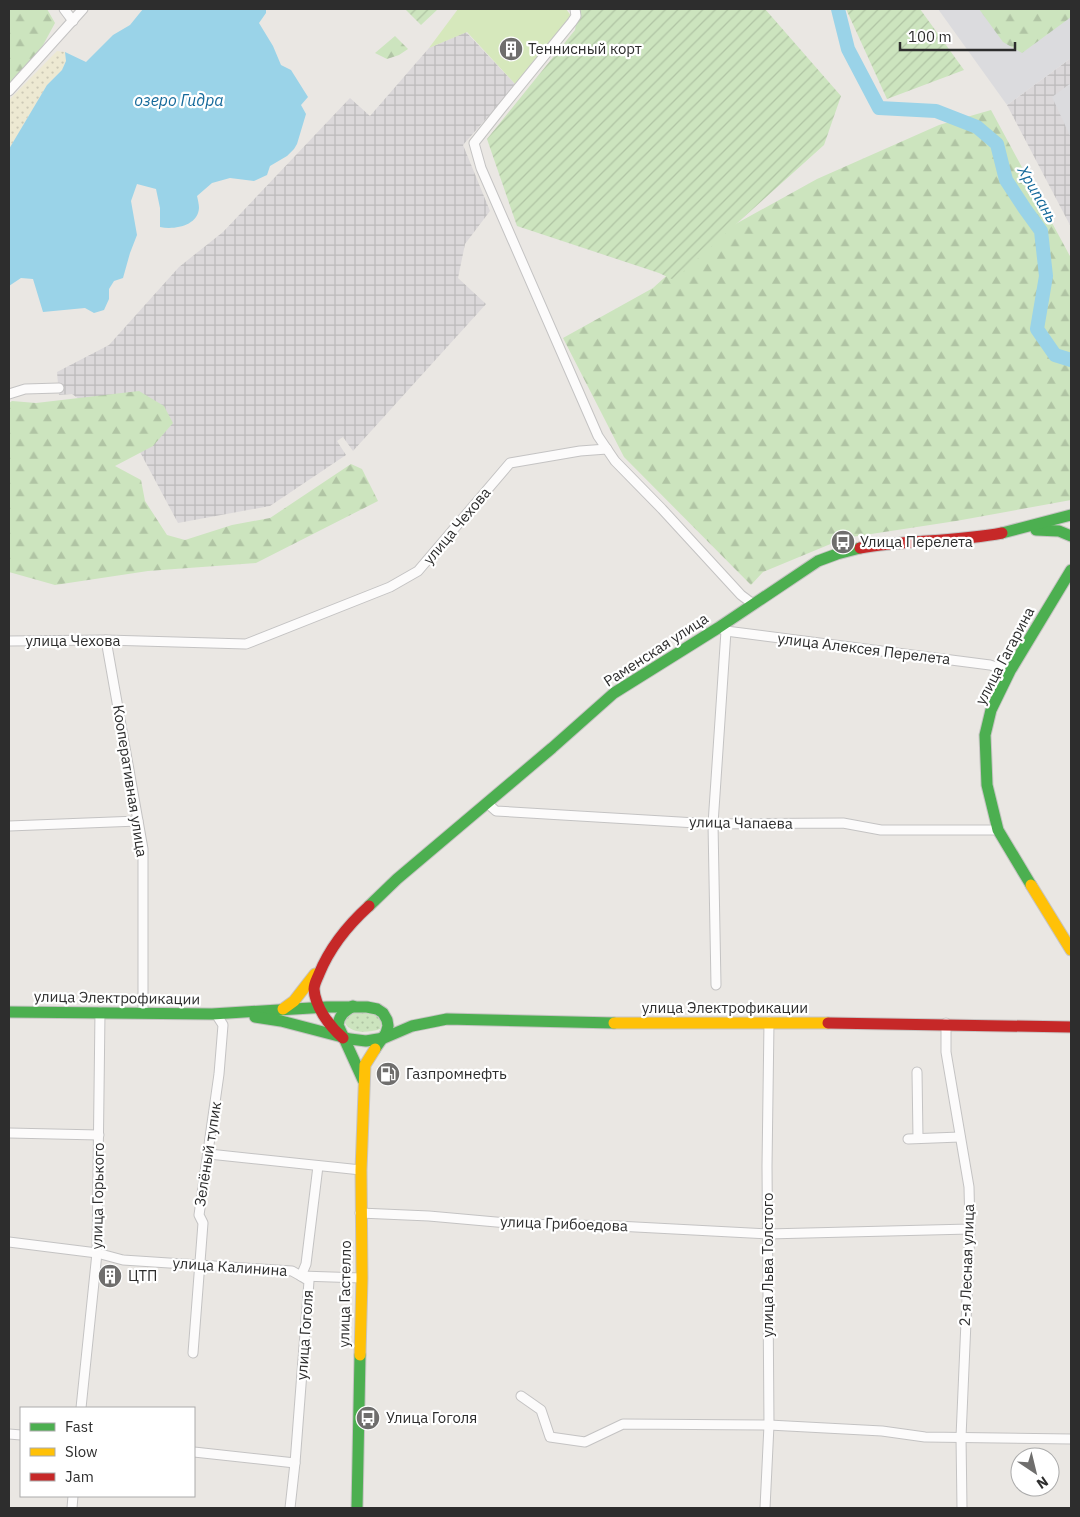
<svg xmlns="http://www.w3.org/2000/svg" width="1080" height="1517" viewBox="0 0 1080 1517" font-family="'IBM Plex Sans',sans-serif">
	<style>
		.industrial { fill: url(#industrial-grid) }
		.airport { fill: #dbdbde }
		.grass { fill: url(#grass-dots) }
		.forest { fill: url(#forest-firs) }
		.sand { fill: url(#sand-dots) }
		.garden { fill: url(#garden-furrows) }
		.pitch { fill: #d6e8bc }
		.water { fill: #9ad3e8 }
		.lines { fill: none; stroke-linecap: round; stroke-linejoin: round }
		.river { stroke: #9ad3e8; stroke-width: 14 }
		.street-casing { stroke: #c4c3c3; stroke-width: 11 }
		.fast-casing { stroke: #c6c4c3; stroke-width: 13 }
		.slow-casing { stroke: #c6c4c3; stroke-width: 13 }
		.jam-casing { stroke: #c6c4c3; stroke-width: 13 }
		.street { stroke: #fcfbfb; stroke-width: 9 }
		.fast { stroke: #4caf50; stroke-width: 11 }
		.slow { stroke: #ffc107; stroke-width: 11 }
		.jam { stroke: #c62828; stroke-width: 11 }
		.labels { text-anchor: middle; stroke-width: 4.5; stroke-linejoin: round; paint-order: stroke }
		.poi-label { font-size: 15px; fill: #2d2d2d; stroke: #fff; text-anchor: start }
		.street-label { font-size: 15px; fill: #2d2d2d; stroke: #fff }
		.water-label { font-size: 16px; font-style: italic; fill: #14699a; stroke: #fff }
	</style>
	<defs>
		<pattern id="industrial-grid" width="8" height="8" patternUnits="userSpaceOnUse" patternTransform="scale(1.25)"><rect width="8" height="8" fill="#dbd8da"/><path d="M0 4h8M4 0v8" fill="none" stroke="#bcbabb"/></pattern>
		<pattern id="grass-dots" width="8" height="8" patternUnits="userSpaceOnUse" patternTransform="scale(1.25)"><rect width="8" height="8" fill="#cce4be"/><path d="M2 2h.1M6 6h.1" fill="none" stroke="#b0c4a4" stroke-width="1.8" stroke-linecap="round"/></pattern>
		<pattern id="forest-firs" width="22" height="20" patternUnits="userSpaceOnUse" patternTransform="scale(1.25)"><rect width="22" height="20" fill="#cce4be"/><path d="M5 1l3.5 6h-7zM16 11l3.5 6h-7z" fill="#b0c4a4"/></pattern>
		<pattern id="sand-dots" width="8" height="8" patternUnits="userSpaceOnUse" patternTransform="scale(1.25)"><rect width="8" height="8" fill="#ede9d2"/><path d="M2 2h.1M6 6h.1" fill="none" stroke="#ccc8b5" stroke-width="1.8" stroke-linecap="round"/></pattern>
		<pattern id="garden-furrows" width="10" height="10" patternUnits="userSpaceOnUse" patternTransform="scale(1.25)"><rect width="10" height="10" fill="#cce4be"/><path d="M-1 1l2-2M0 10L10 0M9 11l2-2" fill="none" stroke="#b0c4a4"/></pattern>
	</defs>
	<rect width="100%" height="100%" fill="#eae7e3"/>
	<g class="industrial">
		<polygon points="466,32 516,85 463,145 490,211 465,244 458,278 486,304 353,451 343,437 337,441 346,455 270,506 178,523 132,437 72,394 59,395 57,372 109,345 179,267 223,232 350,98 370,116 429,48"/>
		<polygon points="1071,58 1071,227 1007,105"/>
	</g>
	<g class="airport">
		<polygon points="938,9 1071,9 1071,58 1007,105"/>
		<polygon points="1071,83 1071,138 1052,97"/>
	</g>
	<path class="grass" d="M376 1011 383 1018 380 1029C368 1033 351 1034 345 1023L348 1013Z"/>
	<g class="forest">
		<polygon points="9,9 47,9 55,23 42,47 9,84"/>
		<polygon points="979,9 1071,9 1071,17 1022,53 1003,42"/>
		<polygon points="395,36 408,49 399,55 387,59 375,53"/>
		<polygon points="991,110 1071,258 1071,500 956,521 845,538 763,572 751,585 624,457 563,338 653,288 705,241 817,179 939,125"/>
		<polygon points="139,391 164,406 173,423 153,446 115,466 141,480 145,501 167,535 185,540 232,525 270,518 351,464 362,469 378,501 256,563 148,571 55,585 9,572 9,403 12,401 36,403"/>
	</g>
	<polygon class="sand" points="57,51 65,52 66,61 62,70 47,85 9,149 9,100"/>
	<g class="garden">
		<polygon points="405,9 438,9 421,25"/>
		<polygon points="578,9 765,9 841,96 824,145 674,280 659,273 517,226 487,139 575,30"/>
		<polygon points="846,9 920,9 964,70 887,99"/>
	</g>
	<polygon class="pitch" points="458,9 566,9 572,17 516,85 467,32 429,48"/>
	<path class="water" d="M143 9H266V13L259 23 273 46 281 65 291 70 308 97 301 105 306 114 297 144 294 149 287 156 270 166 267 175 254 181 230 178 212 183 197 196C198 200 199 205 199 208 198 226 174 230 160 227V208L156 189 137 184 131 201 137 235 130 253 123 278 114 281 109 289V299L104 310 94 313 85 308 43 312 33 279 21 278 9 286V149L47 85 62 70 66 61 65 52 86 62 113 35 130 25Z"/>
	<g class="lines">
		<polyline class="river" points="838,9 848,49 879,108 936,111 977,127 997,144 1006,180 1025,209 1041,231 1046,276 1037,329 1055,355 1071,360"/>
		<g class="street-casing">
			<g id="street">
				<polyline points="64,9 73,21"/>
				<polyline points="575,9 576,16 572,22 501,109 474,143 481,168 598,436 615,461 662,509 741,595 753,604"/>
				<polyline points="9,91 83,9"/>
				<polyline points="9,394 25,389 59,388"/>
				<polyline points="722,629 726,631 990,665 1010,671"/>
				<polyline points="106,640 143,849 143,1013"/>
				<polyline points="9,641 106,640 246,644 390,587 418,571 510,463 580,451 607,449"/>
				<polyline points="487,803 496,811 713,824 843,823 881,830 998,830"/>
				<polyline points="9,826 138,821"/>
				<polyline points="716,985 713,824 726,631"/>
				<polyline points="946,1023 946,1052 969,1187 970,1229 961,1437 962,1508"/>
				<polyline points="917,1072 918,1138"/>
				<polyline points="9,1133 99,1135"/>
				<polyline points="908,1139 960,1137"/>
				<polyline points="209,1154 361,1170"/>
				<polyline points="360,1213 429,1216 519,1224 617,1226 767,1234 970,1229"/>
				<polyline points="9,1242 97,1253 123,1260 292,1271 301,1276 362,1278"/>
				<polyline points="193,1353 203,1223 199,1215 219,1074 223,1025 216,1014"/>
				<polyline points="521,1396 541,1410 550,1437 585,1442 623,1424 769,1425 882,1431 925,1437 1071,1439"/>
				<polyline points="81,1408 97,1253 100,1012"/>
				<polyline points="9,1434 21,1435"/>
				<polyline points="194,1452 295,1463"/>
				<polyline points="72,1508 73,1496"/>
				<polyline points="290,1508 295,1463 309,1281 301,1276 306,1264 318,1166"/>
				<polyline points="765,1508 769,1425 767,1166 769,1022"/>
			</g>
		</g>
		<g class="fast-casing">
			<g id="fast">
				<polyline points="1036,530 1059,531 1071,536"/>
				<polyline points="1002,533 1071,515"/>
				<polyline points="1031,885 998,830 987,785 985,735 991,710 1010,671 1071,570"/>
				<polyline points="369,906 397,879 552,748 614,693 718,628 818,561 837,554 860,548"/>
				<path d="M353 1006C345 1011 339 1015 338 1025L363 1080"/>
				<polyline points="9,1012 212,1014 327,1007 367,1007 377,1009 383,1013 387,1020 388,1026 386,1033 375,1049"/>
				<polyline points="255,1017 281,1021 350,1039 366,1041 384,1038 412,1026 447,1019 614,1023"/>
				<polyline points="357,1508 360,1355"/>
			</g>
		</g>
		<g class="slow-casing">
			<g id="slow">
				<polyline points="1031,885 1071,950"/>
				<polyline points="283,1009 294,1001 315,974"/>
				<polyline points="614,1023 828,1023"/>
				<polyline points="360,1355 362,1278 361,1170 365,1065 375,1049"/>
			</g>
		</g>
		<g class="jam-casing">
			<g id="jam">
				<path d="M860 548C907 540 955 542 1002 533"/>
				<polyline points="828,1023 1071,1027"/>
				<path d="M343 1038C330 1027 315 1007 314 989 314 984 317 979 319 974 330 947 348 925 369 906"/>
			</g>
		</g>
		<use href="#street" class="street"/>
		<use href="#fast" class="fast"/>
		<use href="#slow" class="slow"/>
		<use href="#jam" class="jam"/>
	</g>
	<defs>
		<g id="building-disc" transform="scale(1.25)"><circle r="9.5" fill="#6f6e6d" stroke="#fff"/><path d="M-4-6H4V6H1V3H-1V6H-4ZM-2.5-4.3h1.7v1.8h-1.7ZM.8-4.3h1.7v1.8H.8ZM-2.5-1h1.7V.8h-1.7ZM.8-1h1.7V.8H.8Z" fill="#fff"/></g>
		<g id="bus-disc" transform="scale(1.25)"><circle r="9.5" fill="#6f6e6d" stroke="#fff"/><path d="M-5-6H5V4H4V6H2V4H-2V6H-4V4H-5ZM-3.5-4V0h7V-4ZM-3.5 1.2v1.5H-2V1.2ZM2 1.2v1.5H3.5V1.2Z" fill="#fff"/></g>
		<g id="fuel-disc" transform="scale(1.25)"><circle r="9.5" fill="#6f6e6d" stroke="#fff"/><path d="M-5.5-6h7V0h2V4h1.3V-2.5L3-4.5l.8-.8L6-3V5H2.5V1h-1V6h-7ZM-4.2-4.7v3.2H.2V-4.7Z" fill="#fff"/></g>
	</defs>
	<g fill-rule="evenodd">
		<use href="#building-disc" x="511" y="49"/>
		<use href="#bus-disc" x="843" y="542"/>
		<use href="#fuel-disc" x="388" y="1074"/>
		<use href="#building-disc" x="110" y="1276"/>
		<use href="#bus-disc" x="368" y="1418"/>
	</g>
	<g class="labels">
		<g class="poi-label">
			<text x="528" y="54">Теннисный корт</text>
			<text x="860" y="547">Улица Перелета</text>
			<text x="406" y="1079">Газпромнефть</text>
			<text x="128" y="1281">ЦТП</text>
			<text x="386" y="1423">Улица Гоголя</text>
		</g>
		<g class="street-label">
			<text transform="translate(457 526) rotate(-50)" y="5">улица Чехова</text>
			<text x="73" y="646">улица Чехова</text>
			<text transform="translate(864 649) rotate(7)" y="5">улица Алексея Перелета</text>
			<text transform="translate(656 650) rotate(-33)" y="5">Раменская улица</text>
			<text transform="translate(1005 656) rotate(-62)" y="5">улица Гагарина</text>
			<text transform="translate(130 781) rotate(81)" y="5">Кооперативная улица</text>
			<text transform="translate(741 823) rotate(1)" y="5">улица Чапаева</text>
			<text transform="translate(117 998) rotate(1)" y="5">улица Электрофикации</text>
			<text x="725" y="1013">улица Электрофикации</text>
			<text transform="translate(208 1154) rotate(-81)" y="5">Зелёный тупик</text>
			<text transform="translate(98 1196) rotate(-89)" y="5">улица Горького</text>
			<text transform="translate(564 1224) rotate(2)" y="5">улица Грибоедова</text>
			<text transform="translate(768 1265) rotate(-90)" y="5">улица Льва Толстого</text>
			<text transform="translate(967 1265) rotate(-88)" y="5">2-я Лесная улица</text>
			<text transform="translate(230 1267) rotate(4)" y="5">улица Калинина</text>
			<text transform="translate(345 1294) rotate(-89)" y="5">улица Гастелло</text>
			<text transform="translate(305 1335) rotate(-86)" y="5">улица Гоголя</text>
		</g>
		<g class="water-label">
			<text x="179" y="106">озеро Гидра</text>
			<text transform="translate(1038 194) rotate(60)" y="6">Хрипань</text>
		</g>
	</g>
	<rect width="1080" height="1517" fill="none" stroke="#2d2d2d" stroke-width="20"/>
	<rect x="20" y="1407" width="175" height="90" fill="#ffffff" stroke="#ababab"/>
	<rect x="30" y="1423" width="25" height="8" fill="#4caf50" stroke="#ababab"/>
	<text x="65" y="1432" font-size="15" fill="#2d2d2d">Fast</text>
	<rect x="30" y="1448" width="25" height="8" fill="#ffc107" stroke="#ababab"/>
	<text x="65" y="1457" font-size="15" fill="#2d2d2d">Slow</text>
	<rect x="30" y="1473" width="25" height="8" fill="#c62828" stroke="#ababab"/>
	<text x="65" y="1482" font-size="15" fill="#2d2d2d">Jam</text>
	<g transform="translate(1035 1472) rotate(145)"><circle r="24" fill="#ffffff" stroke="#ababab"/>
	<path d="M0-4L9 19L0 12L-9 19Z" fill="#6f6e6d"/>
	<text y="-8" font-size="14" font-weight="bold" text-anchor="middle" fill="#2d2d2d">N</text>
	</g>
	<path d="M900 42v8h115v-8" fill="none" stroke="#2d2d2d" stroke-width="2.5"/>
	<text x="908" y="42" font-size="15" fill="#2d2d2d" stroke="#ffffff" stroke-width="4" paint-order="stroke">100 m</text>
</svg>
